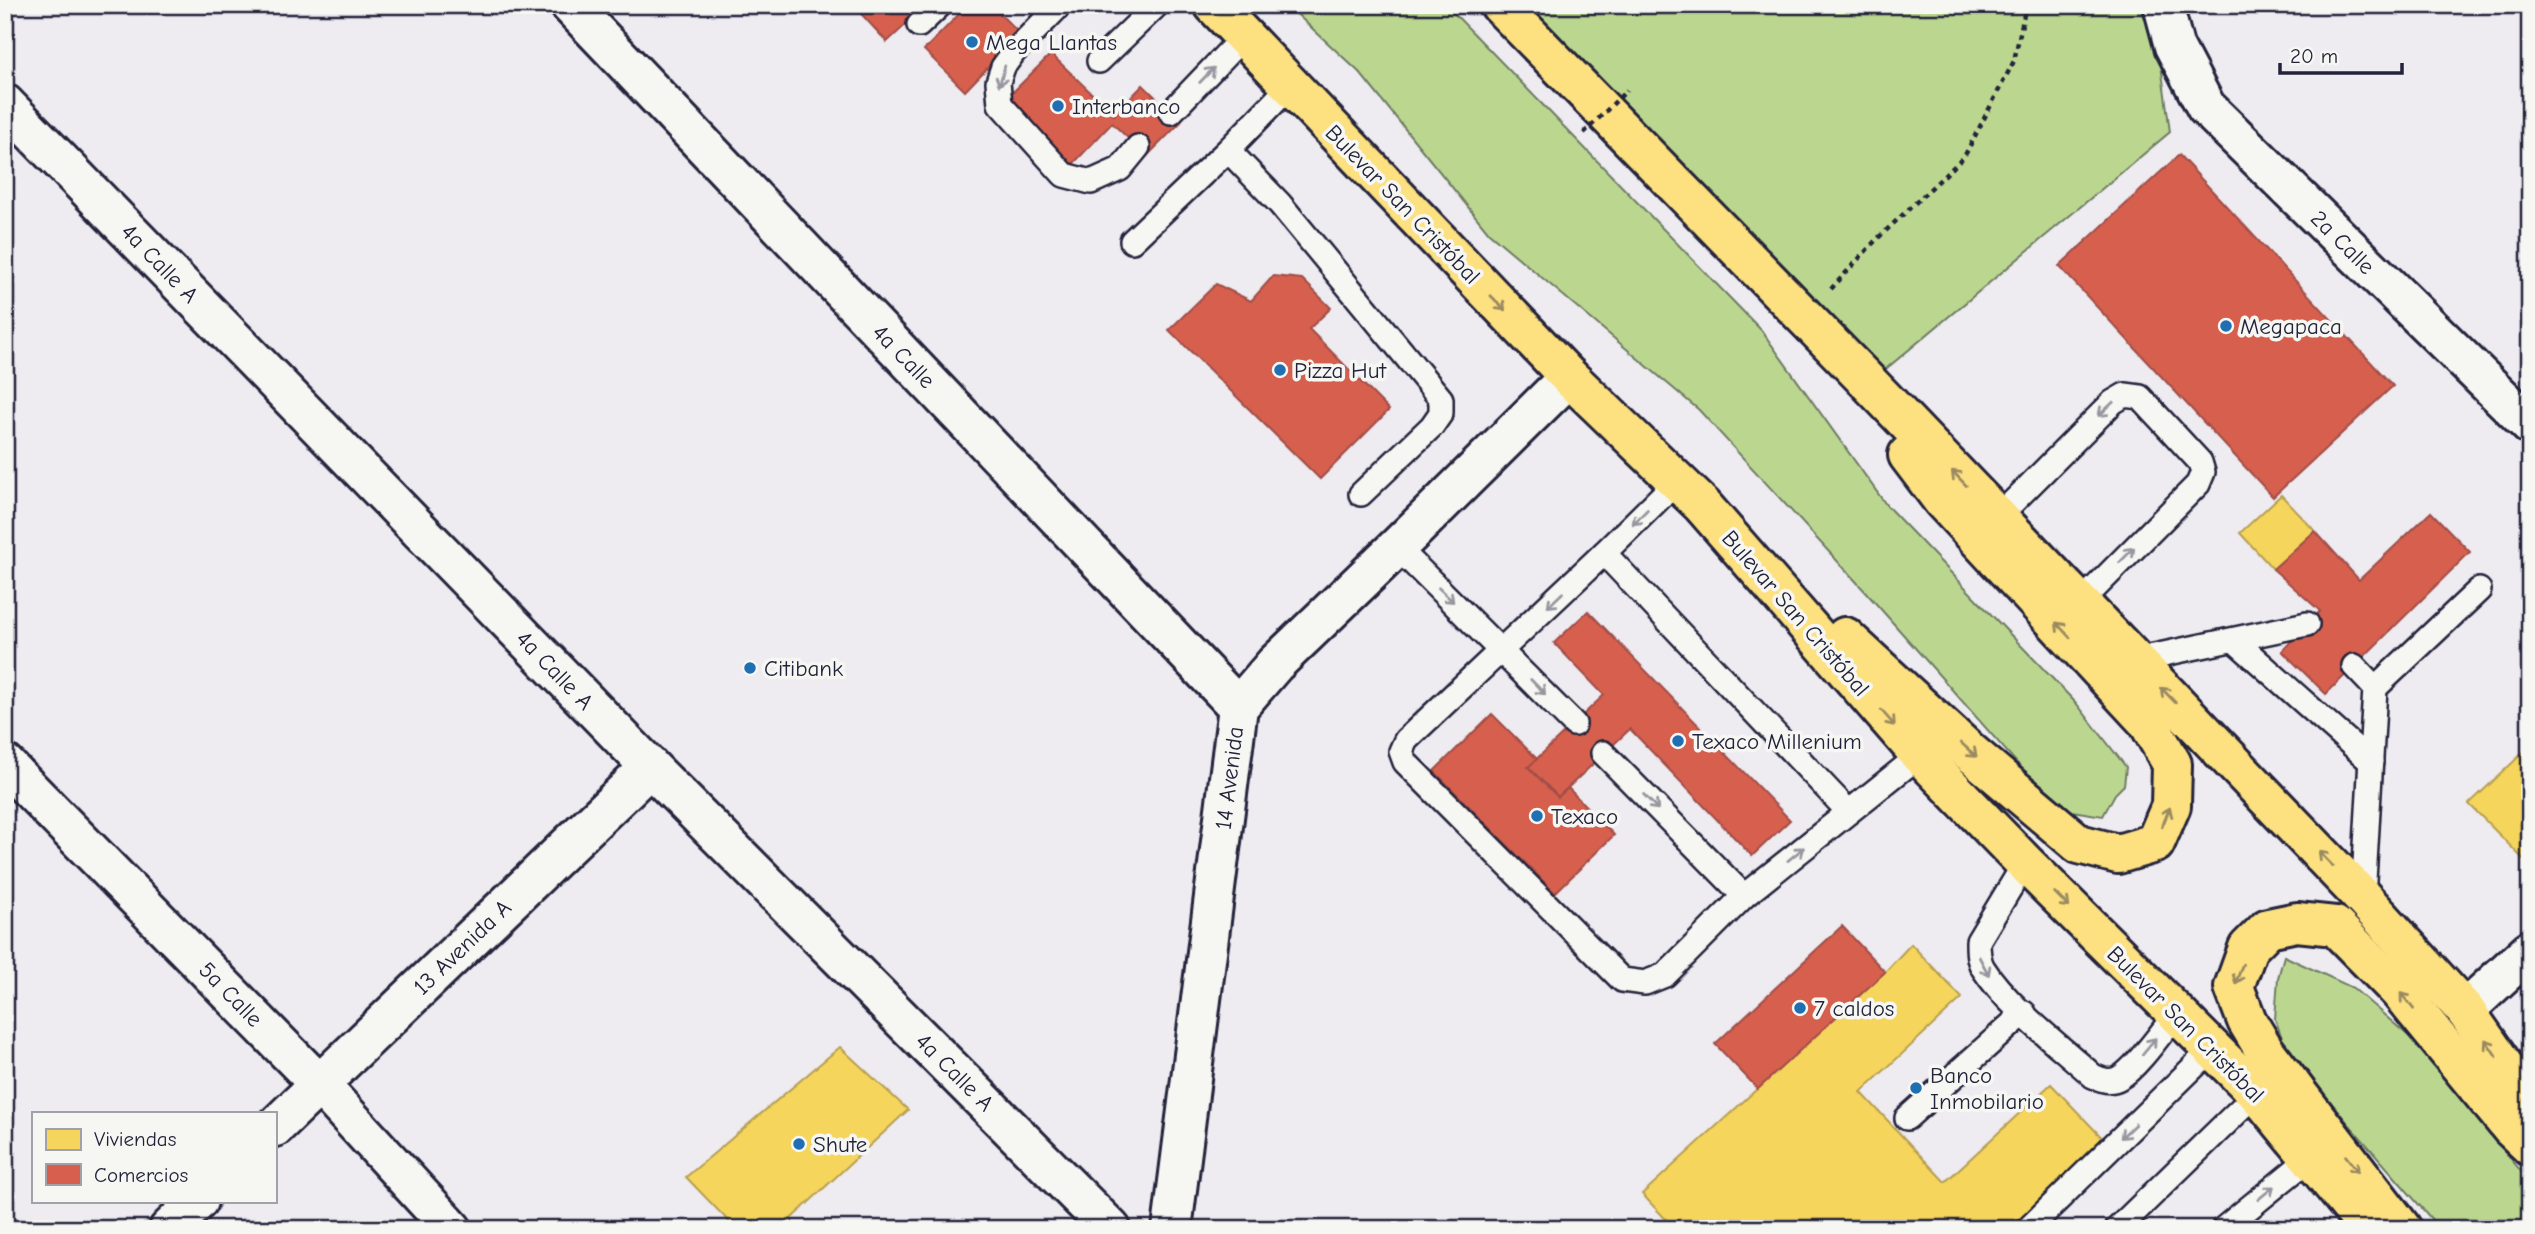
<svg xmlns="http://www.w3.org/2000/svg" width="2535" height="1234" viewBox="0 0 2535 1234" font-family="'Comic Neue',sans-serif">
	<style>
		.green { fill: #bbd78f; stroke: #6e7c65; stroke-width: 2 }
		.homes { fill: #f6d55c; stroke: #b69f52; stroke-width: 2 }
		.shops { fill: #d6604d; stroke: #a04d48; stroke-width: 2 }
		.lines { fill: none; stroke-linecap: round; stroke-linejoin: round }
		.lane-casing { stroke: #22223b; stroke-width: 28 }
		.street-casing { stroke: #22223b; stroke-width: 44 }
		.primary-casing { stroke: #22223b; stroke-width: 44 }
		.path { stroke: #22223b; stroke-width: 4.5; stroke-dasharray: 5 5; stroke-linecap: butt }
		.lane { stroke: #f6f6f2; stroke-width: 23 }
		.street { stroke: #f6f6f2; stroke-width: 38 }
		.primary { stroke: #fde080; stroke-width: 38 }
		.path-bridge { stroke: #22223b; stroke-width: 4.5; stroke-dasharray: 5 5; stroke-linecap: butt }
		.oneway { stroke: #9797a0 }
		.oneway2 { stroke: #9a8a61 }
		.poi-dot { fill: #1f6fb2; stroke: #f6f6f2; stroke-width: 2.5 }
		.labels { text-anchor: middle; stroke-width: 7; stroke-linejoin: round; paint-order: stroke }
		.poi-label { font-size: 23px; fill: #22223b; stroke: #f6f6f2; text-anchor: start }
		.street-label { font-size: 23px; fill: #22223b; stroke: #f6f6f2 }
	</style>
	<rect width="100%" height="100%" fill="#eeebf1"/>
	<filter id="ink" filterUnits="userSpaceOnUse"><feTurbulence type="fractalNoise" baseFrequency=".0143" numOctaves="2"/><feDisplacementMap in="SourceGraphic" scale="14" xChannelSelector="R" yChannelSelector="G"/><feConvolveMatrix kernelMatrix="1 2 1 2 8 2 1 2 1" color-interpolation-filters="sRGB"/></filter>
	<g filter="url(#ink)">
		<g class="green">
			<polygon points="1287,5 1446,5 1761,330 1887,506 2076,703 2126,767 2124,785 2115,794 2103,816 2072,811 2039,788 1863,589 1699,410 1489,233 1360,73"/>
			<polygon points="1521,5 2153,5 2170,132 1869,383"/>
			<polygon points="2284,956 2353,988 2412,1039 2530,1182 2530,1229 2440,1229 2288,1054 2275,1019 2278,978"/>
		</g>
		<g class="homes">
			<polygon points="2281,495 2315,531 2273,569 2240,533"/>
			<polygon points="2530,746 2530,866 2469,804"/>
			<polygon points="1911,944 1962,998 1861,1092 1945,1182 2051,1084 2109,1145 2019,1229 1675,1229 1642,1194 1885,972"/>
			<polygon points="840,1047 908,1110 780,1229 736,1229 686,1177"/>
		</g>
		<g class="shops">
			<polygon points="853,5 927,5 887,42"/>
			<polygon points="968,5 991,5 1020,34 965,91 924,50"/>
			<polygon points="1051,54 1114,115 1143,85 1181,122 1147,156 1112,123 1072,165 1005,100"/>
			<polygon points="2179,155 2393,386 2273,497 2059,266"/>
			<polygon points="1273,276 1302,279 1331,308 1309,329 1389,410 1320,479 1169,330 1216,284 1251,301"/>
			<polygon points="2431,512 2470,552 2326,694 2282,651 2320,611 2273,569 2315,531 2359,580"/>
			<polygon points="1588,611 1790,820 1752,856 1630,729 1558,797 1528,767 1604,695 1554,643"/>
			<polygon points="1492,714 1537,759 1528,767 1558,797 1568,788 1614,835 1555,893 1434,771"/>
			<polygon points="1842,926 1885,972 1758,1089 1715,1044"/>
		</g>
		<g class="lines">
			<g class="lane-casing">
				<g id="lane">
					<polyline points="1060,5 1014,52 1003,67 998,82 1000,104 1064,175 1091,182 1120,169 1138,147"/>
					<polyline points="919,25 940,5"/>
					<polyline points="1099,61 1157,5"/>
					<polyline points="1171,112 1243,37"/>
					<polyline points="1228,150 1280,204 1441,399 1441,413 1432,426 1361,494"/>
					<polyline points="1132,241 1228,150 1290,86"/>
					<polyline points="1677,481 1604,553 1406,740 1401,751 1405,762 1622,980 1645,983 1665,975 1744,896 1920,755"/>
					<polyline points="1997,518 2113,402 2125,395 2140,397 2200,462 2203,472 2198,484 2079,604"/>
					<polyline points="1397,547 1574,724"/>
					<polyline points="1604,553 1848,811"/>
					<polyline points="2234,640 2371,762"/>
					<polyline points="2135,660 2307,624"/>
					<polyline points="2354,666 2375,688 2363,898"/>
					<polyline points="2375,688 2479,590"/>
					<polyline points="1603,753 1744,896"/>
					<path d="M2025 863 1978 941C1978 951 1978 960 1983 968 2007 1006 2059 1045 2093 1076 2102 1080 2110 1083 2119 1078 2137 1068 2163 1030 2176 1014"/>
					<polyline points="1907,1118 2024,1013"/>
					<polyline points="2028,1229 2212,1049"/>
					<polyline points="2117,1229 2257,1093"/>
					<polyline points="2223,1229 2310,1158"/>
				</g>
			</g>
			<g class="street-casing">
				<g id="street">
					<polyline points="570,5 1238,707"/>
					<polyline points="2163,5 2174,46 2206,107 2530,425"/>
					<polyline points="5,104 650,767 1111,1229"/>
					<polyline points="5,764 319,1084 452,1229"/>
					<polyline points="2465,1010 2530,950"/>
					<polyline points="275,1127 650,767"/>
					<polyline points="169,1229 198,1201"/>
					<polyline points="1172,1229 1238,707 1275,664 1397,547 1569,377"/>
				</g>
			</g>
			<g class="primary-casing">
				<g id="primary">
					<polyline points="1214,5 1569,377 1702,505 1920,755 2025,863 2257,1093 2369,1229"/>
					<polyline points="1500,5 1869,383 2363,898 2465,1010 2530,1104"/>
					<polyline points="1845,637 1970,752 2079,844 2118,854 2155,843 2171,806 2172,764 2148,722 1942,500 1908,455"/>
					<polyline points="2402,1229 2265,1051 2247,1021 2234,987 2248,948 2268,928 2297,922 2335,926 2399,991 2511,1128 2530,1146"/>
				</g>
			</g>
			<polyline class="path" points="1831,289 1876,240 1964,157 2014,61 2026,5"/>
			<use href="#lane" class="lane"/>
			<use href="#street" class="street"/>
			<use href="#primary" class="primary"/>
			<polyline class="path-bridge" points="1584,133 1627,90"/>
		</g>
		<defs><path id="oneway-shaft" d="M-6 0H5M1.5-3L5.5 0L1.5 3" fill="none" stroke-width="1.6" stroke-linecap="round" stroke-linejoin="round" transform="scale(1.75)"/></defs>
		<g class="oneway">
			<use href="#oneway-shaft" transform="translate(1207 75) rotate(-46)"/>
			<use href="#oneway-shaft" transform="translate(1002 76) rotate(106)"/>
			<use href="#oneway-shaft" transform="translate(2106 409) rotate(137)"/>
			<use href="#oneway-shaft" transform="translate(1640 517) rotate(135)"/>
			<use href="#oneway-shaft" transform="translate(2127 555) rotate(-45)"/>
			<use href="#oneway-shaft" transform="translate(1446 595) rotate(44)"/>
			<use href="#oneway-shaft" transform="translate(1555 600) rotate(136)"/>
			<use href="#oneway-shaft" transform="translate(1538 687) rotate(46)"/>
			<use href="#oneway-shaft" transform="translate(1651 802) rotate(45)"/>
			<use href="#oneway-shaft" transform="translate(1796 854) rotate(-39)"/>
			<use href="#oneway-shaft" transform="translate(1984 966) rotate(62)"/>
			<use href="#oneway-shaft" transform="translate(2149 1046) rotate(-50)"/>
			<use href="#oneway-shaft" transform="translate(2128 1131) rotate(136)"/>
			<use href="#oneway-shaft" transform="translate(2266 1193) rotate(-39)"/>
		</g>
		<g class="oneway2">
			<use href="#oneway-shaft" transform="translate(1498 303) rotate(46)"/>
			<use href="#oneway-shaft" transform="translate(1959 478) rotate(-134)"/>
			<use href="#oneway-shaft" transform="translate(2063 630) rotate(-133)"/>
			<use href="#oneway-shaft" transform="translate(2168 695) rotate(-134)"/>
			<use href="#oneway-shaft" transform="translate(1888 718) rotate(49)"/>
			<use href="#oneway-shaft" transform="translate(1969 750) rotate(42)"/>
			<use href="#oneway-shaft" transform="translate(2166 817) rotate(-68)"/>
			<use href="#oneway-shaft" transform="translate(2326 859) rotate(-134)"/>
			<use href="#oneway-shaft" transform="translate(2062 900) rotate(45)"/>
			<use href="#oneway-shaft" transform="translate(2239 974) rotate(110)"/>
			<use href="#oneway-shaft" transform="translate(2407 1001) rotate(-129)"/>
			<use href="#oneway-shaft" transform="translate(2491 1048) rotate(-124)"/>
			<use href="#oneway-shaft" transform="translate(2352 1164) rotate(52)"/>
		</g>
	</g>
	<g class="poi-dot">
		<circle cx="972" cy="42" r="7"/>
		<circle cx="1058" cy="106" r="7"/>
		<circle cx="2226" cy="326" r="7"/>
		<circle cx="1280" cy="370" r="7"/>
		<circle cx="750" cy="668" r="7"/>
		<circle cx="1678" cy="741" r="7"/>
		<circle cx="1537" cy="816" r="7"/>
		<circle cx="1800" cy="1008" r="7"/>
		<circle cx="1916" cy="1088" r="7"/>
		<circle cx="799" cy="1144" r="7"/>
	</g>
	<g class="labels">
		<g class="poi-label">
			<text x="986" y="50">Mega Llantas</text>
			<text x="1072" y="114">Interbanco</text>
			<text x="2240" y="334">Megapaca</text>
			<text x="1294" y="378">Pizza Hut</text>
			<text x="764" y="676">Citibank</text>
			<text x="1692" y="749">Texaco Millenium</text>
			<text x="1551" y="824">Texaco</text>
			<text x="1814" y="1016">7 caldos</text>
			<text x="1930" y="1083">Banco<tspan x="1930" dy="26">Inmobilario</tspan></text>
			<text x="813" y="1152">Shute</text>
		</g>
		<g class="street-label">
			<text transform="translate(1403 204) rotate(46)" y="8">Bulevar San Cristóbal</text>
			<text transform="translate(2343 242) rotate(45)" y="8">2a Calle</text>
			<text transform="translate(160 263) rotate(46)" y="8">4a Calle A</text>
			<text transform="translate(904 356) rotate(46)" y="8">4a Calle</text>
			<text transform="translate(1796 613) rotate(49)" y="8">Bulevar San Cristóbal</text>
			<text transform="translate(555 670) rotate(46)" y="8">4a Calle A</text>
			<text transform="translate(1229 778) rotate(-83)" y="8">14 Avenida</text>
			<text transform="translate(462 947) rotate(-44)" y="8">13 Avenida A</text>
			<text transform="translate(231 994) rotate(46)" y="8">5a Calle</text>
			<text transform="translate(2186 1024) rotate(45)" y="8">Bulevar San Cristóbal</text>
			<text transform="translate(955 1072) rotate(45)" y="8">4a Calle A</text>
		</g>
	</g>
	<rect width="2535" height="1234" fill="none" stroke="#f6f6f2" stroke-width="28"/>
	<rect x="14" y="14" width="2507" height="1206" fill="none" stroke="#22223b" stroke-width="2.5" filter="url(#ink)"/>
	<rect x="32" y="1112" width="245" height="91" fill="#f6f6f2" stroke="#a1a1a9" stroke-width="2"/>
	<rect x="46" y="1129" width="35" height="21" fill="#f6d55c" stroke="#a1a1a9" stroke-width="2"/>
	<text x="94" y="1146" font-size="21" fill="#22223b">Viviendas</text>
	<rect x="46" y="1164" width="35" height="21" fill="#d6604d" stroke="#a1a1a9" stroke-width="2"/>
	<text x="94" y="1182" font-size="21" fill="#22223b">Comercios</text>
	<path d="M2280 63v10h122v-10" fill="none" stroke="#22223b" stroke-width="3.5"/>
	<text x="2290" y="63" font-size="21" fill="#22223b" stroke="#f6f6f2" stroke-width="5" paint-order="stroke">20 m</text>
</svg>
